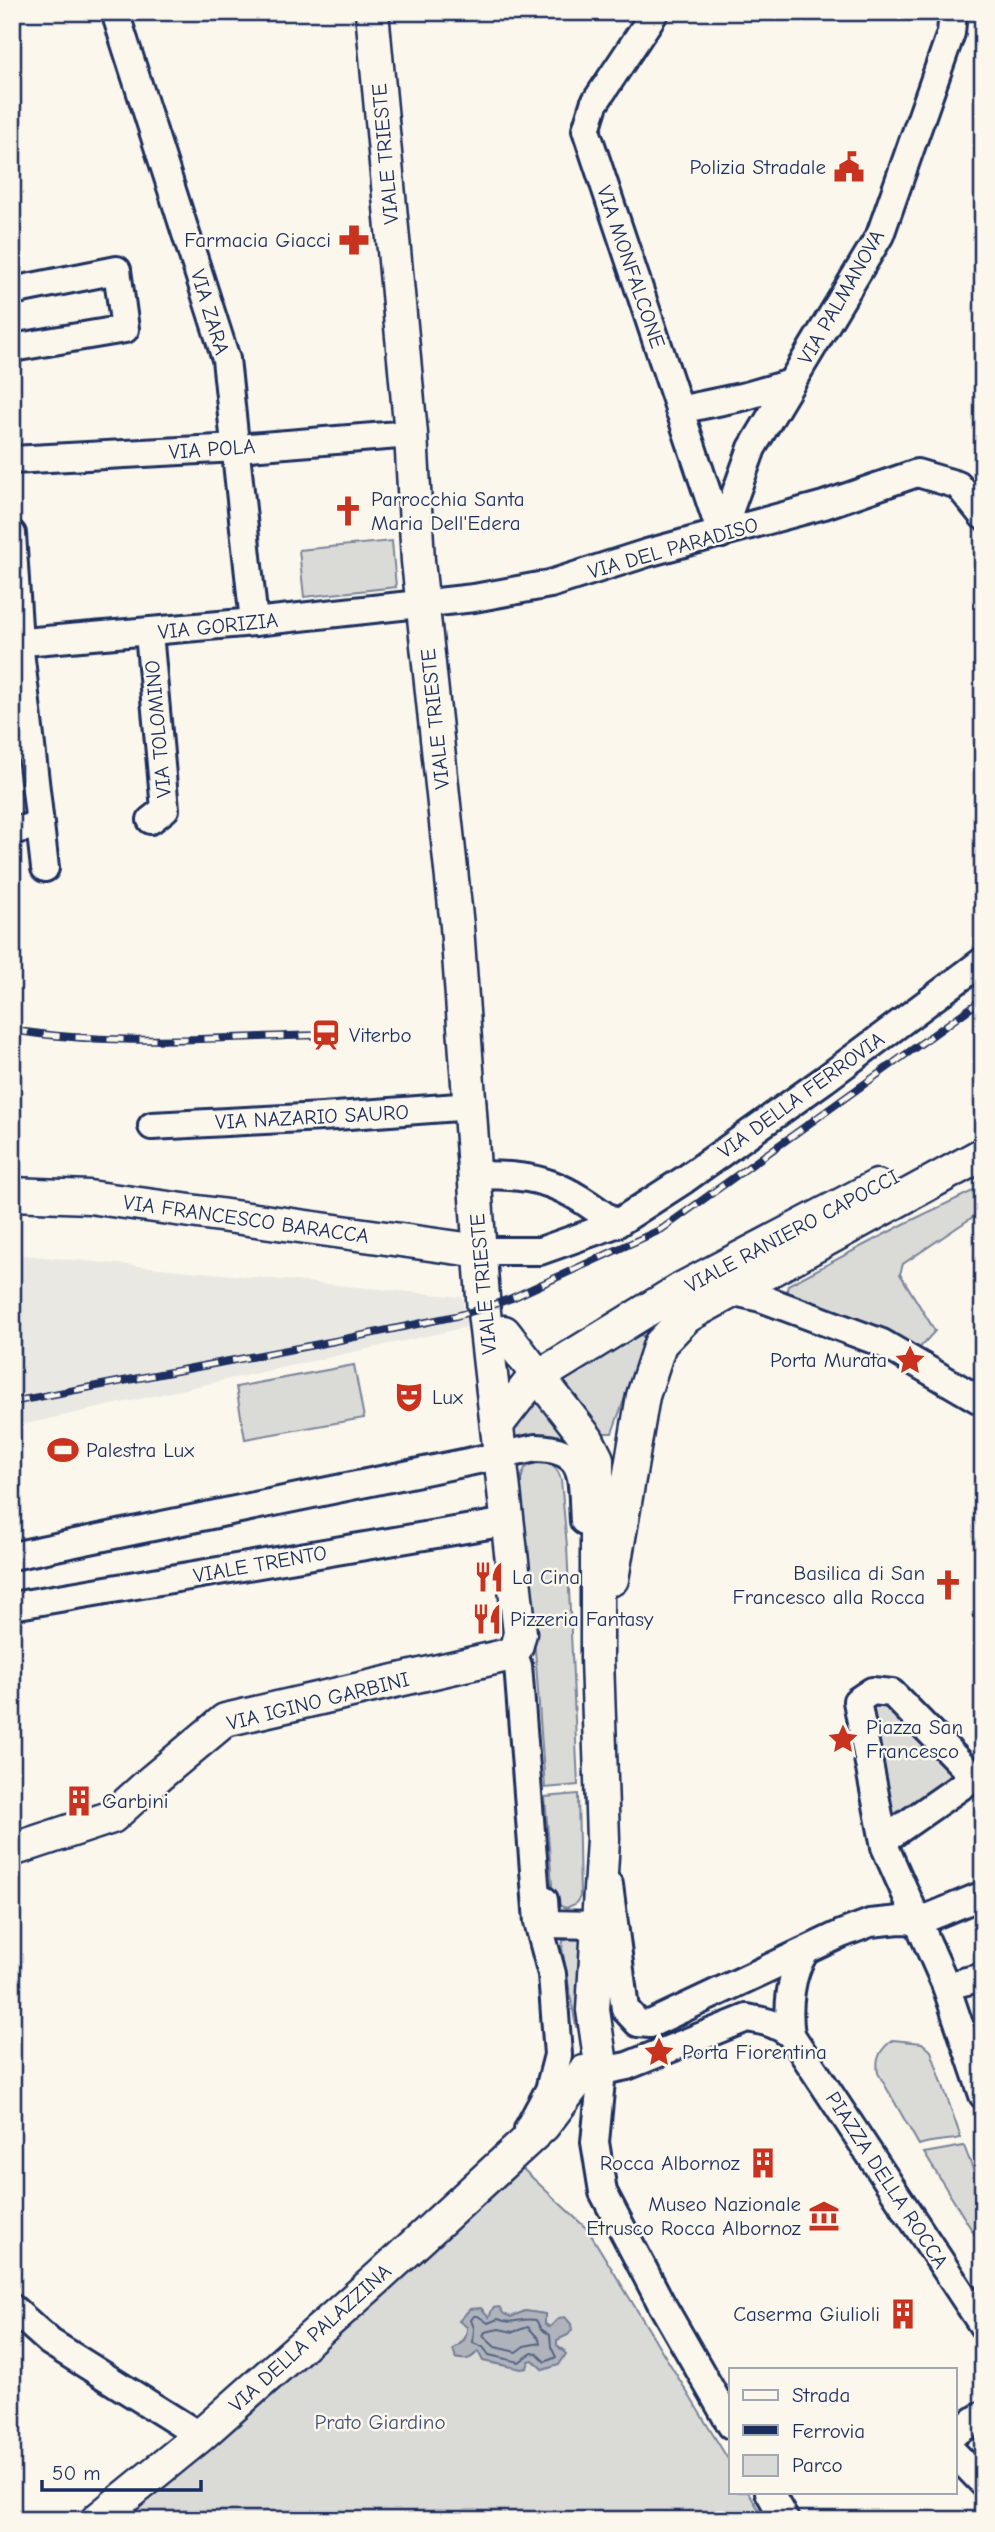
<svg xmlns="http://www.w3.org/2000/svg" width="995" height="2532" viewBox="0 0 995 2532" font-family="'Comic Neue',sans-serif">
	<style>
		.built { fill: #eae8e2 }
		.green { fill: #dadad7; stroke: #7a849a; stroke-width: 2; fill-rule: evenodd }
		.water { fill: #afb3bb; stroke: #747e96; stroke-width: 2 }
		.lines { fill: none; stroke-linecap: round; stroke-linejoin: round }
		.shore { stroke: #566483; stroke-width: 2 }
		.minor-casing { stroke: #1b2f5e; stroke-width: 32 }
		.major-casing { stroke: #1b2f5e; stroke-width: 37 }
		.minor { stroke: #fbf7ec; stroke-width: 26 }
		.major { stroke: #fbf7ec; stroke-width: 32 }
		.rail-casing { stroke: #1b2f5e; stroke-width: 8 }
		.rail { stroke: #fbf7ec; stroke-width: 5; stroke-dasharray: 16; stroke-linecap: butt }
		.labels { text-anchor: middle; stroke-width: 5; stroke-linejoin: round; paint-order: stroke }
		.street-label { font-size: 21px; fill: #1b2f5e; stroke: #fbf7ec }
		.poi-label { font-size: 21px; fill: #1b2f5e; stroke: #fbf7ec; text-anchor: start }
		.park-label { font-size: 21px; fill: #415176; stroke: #fbf7ec }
	</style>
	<rect width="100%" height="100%" fill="#fbf7ec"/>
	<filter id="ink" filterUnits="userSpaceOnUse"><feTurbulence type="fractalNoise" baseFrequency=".0143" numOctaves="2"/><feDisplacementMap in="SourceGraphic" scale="14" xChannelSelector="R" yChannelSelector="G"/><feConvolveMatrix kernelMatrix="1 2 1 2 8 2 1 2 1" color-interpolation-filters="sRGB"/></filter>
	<g filter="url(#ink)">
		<polygon class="built" points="12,1254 462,1297 467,1327 12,1427"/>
		<g class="green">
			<polygon points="392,541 396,587 304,597 299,550"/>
			<polygon points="983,1186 983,1210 903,1264 900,1274 935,1331 915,1353 893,1332 786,1295 788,1285 906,1223"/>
			<polygon points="639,1335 644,1336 646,1339 612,1433 603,1433 557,1383 557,1376"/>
			<polygon points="354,1365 364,1418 245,1439 236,1387"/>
			<path d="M533 1402C546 1406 559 1425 562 1437H511L519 1415Z"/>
			<path d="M536 1462C550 1463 558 1466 561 1480L567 1546 578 1785 545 1788 528 1552C520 1525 513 1495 525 1468Z"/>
			<polygon points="881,1699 959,1773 890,1822 869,1706"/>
			<polygon points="578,1794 580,1897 575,1904 566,1908 558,1905 553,1897 545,1797"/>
			<polygon points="569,1938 577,1938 583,1942 581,2028 576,2027 562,1948 563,1941"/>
			<path d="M893 2040 922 2043 931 2051 961 2138C946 2141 933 2140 919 2145L878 2073C875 2059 881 2048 893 2040Z"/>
			<polygon points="964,2146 983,2195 983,2248 924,2153"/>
			<path d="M522 2168 588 2230 731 2464V2492H748L765 2520H121ZM525 2311 545 2314V2324C553 2328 557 2337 557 2345L564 2350 529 2361 478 2351C471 2359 466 2361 456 2358L454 2350 467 2336V2327L489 2317 492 2313 511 2317Z"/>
		</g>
		<path class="water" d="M499 2307 504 2314 511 2317 525 2311 545 2314V2324L550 2327 559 2318 565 2317 571 2324 572 2330 568 2335 557 2340V2345L566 2354 559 2365 543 2370 533 2360 529 2361 527 2368 521 2369 483 2361 478 2351C471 2359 467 2361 456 2358L453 2349C463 2343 467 2339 467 2327L459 2321 470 2309 481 2308 489 2317 493 2308Z"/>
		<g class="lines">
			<g class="shore">
				<path d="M474 2316H478L488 2323 498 2319C514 2326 520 2317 536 2320L541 2329 550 2335 551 2347 556 2357 545 2362 537 2354 532 2353 519 2362 489 2355 483 2347 473 2343 474 2328 471 2320Z"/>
				<polygon points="528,2327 539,2339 540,2343 524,2346 516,2352 495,2347 483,2336 485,2332 499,2329 513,2332"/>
			</g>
			<g class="minor-casing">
				<g id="minor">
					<polyline points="115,12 226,359 254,622"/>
					<polyline points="655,12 594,104 586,130 721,534"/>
					<polyline points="12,291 117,270 125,329 12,348"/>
					<polyline points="679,410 746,396 791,383"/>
					<polyline points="12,460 237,448 411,434"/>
					<polyline points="12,534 19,642 45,868"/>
					<polyline points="721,534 752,448 880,235 951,33 953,12"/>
					<polyline points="149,633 165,809 151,820"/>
					<polyline points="12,643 254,622 474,598 550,584 647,553 824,505 917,473 958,485 983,516"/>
					<polyline points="12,830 40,826"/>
					<polyline points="152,1126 322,1117 472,1106"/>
					<path d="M475 1175C544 1175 561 1183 616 1224"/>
					<polyline points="480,1251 540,1251 616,1224 684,1180 824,1080 983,961"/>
					<polyline points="730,1291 761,1298 882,1343 983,1402"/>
					<path d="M12 1556 536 1448C589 1449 581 1480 584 1521"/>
					<polyline points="12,1606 507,1522"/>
					<polyline points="508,1655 518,1665 538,1922 552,1974 558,2055 549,2090 528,2129"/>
					<polyline points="974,1777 892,1693 872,1691 857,1701 885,1847 945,1983 983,2095"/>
					<polyline points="884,1840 983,1771"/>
					<polyline points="609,1885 625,2009 638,2023 650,2024 841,1934 870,1923 900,1920 920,1921 983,1895"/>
					<polyline points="544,1900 546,1924 597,1925"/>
					<polyline points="946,1986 983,1977"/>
					<path d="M791 2035C787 2008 790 1974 805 1952"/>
					<polyline points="12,2308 50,2342 200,2436"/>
					<path d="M731 2425 661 2303 603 2192 595 2142 602 2071 627 2066 747 2018C764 2021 777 2023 791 2035L983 2326"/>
					<polyline points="955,2433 983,2415"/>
					<polyline points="955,2454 983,2483"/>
					<polyline points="769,2492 785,2520"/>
				</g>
			</g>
			<g class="major-casing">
				<g id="major">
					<polyline points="12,1194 89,1197 480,1251"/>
					<polyline points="497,1425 528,1385 538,1377 683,1288 877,1186"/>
					<polyline points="612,1579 643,1396 660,1344 686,1317 696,1311 983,1154"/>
					<polyline points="12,1850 112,1817 153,1780 225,1720 508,1655 516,1648 520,1633 484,1312 457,926 418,561 411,434 372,12"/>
					<polyline points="97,2520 200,2436 379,2277 543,2126 584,2072 602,2071 593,2010 603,1839 597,1659 597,1459 587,1439 504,1332"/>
				</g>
			</g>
			<use href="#minor" class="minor"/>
			<use href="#major" class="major"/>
			<g class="rail-casing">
				<g id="rail">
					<path d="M12 1030C115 1047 222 1037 326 1035"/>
					<polyline points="12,1402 335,1341 456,1316 484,1308 512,1298 662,1229 983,999"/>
				</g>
			</g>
			<use href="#rail" class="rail"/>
		</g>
	</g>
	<defs>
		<g id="civic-bare" transform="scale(2.415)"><path d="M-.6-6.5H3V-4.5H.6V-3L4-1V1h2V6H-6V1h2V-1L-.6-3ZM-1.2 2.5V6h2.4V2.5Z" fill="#c8321e" stroke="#fbf7ec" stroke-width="2.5" paint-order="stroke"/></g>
		<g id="pharmacy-bare" transform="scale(2.415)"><path d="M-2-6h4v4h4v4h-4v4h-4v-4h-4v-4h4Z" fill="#c8321e" stroke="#fbf7ec" stroke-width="2.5" paint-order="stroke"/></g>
		<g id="church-bare" transform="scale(2.415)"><path d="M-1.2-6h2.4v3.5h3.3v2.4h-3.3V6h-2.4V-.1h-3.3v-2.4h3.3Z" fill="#c8321e" stroke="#fbf7ec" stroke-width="2.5" paint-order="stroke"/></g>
		<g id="station-bare" transform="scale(2.415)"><path d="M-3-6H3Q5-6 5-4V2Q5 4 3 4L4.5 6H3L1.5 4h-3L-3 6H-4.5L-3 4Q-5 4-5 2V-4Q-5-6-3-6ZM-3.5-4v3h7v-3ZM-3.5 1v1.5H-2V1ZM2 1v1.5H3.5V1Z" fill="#c8321e" stroke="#fbf7ec" stroke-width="2.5" paint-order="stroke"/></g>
		<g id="sight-bare" transform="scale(2.415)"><path d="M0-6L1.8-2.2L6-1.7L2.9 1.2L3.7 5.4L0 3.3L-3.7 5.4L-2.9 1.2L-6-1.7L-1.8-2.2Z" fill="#c8321e" stroke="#fbf7ec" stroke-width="2.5" paint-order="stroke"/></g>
		<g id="theatre-bare" transform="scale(2.415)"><path d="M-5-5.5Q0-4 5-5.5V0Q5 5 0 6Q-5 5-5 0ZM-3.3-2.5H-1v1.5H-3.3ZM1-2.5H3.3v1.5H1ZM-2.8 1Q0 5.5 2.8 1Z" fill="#c8321e" stroke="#fbf7ec" stroke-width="2.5" paint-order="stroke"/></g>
		<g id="stadium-bare" transform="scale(2.415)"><path d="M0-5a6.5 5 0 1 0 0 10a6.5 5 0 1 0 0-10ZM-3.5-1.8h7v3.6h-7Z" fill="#c8321e" stroke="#fbf7ec" stroke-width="2.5" paint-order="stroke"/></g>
		<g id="restaurant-bare" transform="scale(2.415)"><path d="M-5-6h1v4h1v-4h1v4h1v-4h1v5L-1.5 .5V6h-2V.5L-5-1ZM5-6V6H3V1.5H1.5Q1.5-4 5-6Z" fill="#c8321e" stroke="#fbf7ec" stroke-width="2.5" paint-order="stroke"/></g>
		<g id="building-bare" transform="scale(2.415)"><path d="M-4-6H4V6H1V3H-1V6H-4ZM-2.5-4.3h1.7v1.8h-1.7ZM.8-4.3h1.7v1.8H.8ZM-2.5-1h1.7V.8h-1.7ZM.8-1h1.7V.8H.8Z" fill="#c8321e" stroke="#fbf7ec" stroke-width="2.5" paint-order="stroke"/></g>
		<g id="museum-bare" transform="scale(2.415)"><path d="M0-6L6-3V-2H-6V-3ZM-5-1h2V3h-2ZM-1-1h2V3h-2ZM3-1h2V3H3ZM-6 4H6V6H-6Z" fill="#c8321e" stroke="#fbf7ec" stroke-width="2.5" paint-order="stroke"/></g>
	</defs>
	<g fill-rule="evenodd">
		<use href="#civic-bare" x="849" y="167"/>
		<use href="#pharmacy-bare" x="354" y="240"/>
		<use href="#church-bare" x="348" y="511"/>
		<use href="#station-bare" x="326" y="1035"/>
		<use href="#sight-bare" x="910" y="1360"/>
		<use href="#theatre-bare" x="409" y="1397"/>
		<use href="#stadium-bare" x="63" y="1450"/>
		<use href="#restaurant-bare" x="489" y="1577"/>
		<use href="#church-bare" x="948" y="1585"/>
		<use href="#restaurant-bare" x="487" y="1619"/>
		<use href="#sight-bare" x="843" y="1739"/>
		<use href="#building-bare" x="79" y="1801"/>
		<use href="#sight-bare" x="659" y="2052"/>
		<use href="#building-bare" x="763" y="2163"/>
		<use href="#museum-bare" x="824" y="2216"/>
		<use href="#building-bare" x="903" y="2314"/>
	</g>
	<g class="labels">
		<g class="street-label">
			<text transform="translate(385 154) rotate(-95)" y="7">VIALE TRIESTE</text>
			<text transform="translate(631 267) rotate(71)" y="7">VIA MONFALCONE</text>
			<text transform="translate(841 297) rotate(-60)" y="7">VIA PALMANOVA</text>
			<text transform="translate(210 312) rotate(73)" y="7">VIA ZARA</text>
			<text transform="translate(212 449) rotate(-4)" y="7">VIA POLA</text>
			<text transform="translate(673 548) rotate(-16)" y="7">VIA DEL PARADISO</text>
			<text transform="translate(218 626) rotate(-6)" y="7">VIA GORIZIA</text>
			<text transform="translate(435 719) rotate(-96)" y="7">VIALE TRIESTE</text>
			<text transform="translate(158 729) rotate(-95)" y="7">VIA TOLOMINO</text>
			<text transform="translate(801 1095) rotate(-36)" y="7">VIA DELLA FERROVIA</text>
			<text transform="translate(312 1117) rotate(-3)" y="7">VIA NAZARIO SAURO</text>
			<text transform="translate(246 1219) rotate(8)" y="7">VIA FRANCESCO BARACCA</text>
			<text transform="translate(792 1231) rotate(-28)" y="7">VIALE RANIERO CAPOCCI</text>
			<text transform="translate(483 1284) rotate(-95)" y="7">VIALE TRIESTE</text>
			<text transform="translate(260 1564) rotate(-10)" y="7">VIALE TRENTO</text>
			<text transform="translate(318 1701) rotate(-14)" y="7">VIA IGINO GARBINI</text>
			<text transform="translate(887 2180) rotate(57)" y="7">PIAZZA DELLA ROCCA</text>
			<text transform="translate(310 2338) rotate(-42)" y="7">VIA DELLA PALAZZINA</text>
		</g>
		<g class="poi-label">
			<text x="826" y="174" text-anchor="end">Polizia Stradale</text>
			<text x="331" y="247" text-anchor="end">Farmacia Giacci</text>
			<text x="371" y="506">Parrocchia Santa<tspan x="371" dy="24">Maria Dell'Edera</tspan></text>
			<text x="349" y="1042">Viterbo</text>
			<text x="887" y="1367" text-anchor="end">Porta Murata</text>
			<text x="432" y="1404">Lux</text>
			<text x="86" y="1457">Palestra Lux</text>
			<text x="925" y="1580" text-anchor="end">Basilica di San<tspan x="925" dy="24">Francesco alla Rocca</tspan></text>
			<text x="512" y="1584">La Cina</text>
			<text x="510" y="1626">Pizzeria Fantasy</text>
			<text x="866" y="1734">Piazza San<tspan x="866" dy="24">Francesco</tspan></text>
			<text x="102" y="1808">Garbini</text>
			<text x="682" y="2059">Porta Fiorentina</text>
			<text x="740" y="2170" text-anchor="end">Rocca Albornoz</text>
			<text x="801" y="2211" text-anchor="end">Museo Nazionale<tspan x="801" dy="24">Etrusco Rocca Albornoz</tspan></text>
			<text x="880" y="2321" text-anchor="end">Caserma Giulioli</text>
		</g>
		<g class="park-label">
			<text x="380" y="2429">Prato Giardino</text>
		</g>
	</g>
	<rect width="995" height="2532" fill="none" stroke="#fbf7ec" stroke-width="42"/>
	<rect x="21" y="21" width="953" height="2490" fill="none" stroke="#1b2f5e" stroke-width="2.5" filter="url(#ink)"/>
	<rect x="729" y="2368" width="228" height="126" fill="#fbf7ec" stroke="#a1a7b3" stroke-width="2"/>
	<rect x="743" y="2390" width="35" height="10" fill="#fbf7ec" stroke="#a1a7b3" stroke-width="2"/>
	<text x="792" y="2402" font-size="21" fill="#1b2f5e">Strada</text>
	<rect x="743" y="2425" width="35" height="10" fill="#1b2f5e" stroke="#a1a7b3" stroke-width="2"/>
	<text x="792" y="2438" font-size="21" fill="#1b2f5e">Ferrovia</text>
	<rect x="743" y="2455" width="35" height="21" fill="#dadad7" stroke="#a1a7b3" stroke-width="2"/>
	<text x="792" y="2472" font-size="21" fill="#1b2f5e">Parco</text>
	<path d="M42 2480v10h159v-10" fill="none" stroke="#1b2f5e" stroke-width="3.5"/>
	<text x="52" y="2480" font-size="21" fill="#1b2f5e" stroke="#fbf7ec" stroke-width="5" paint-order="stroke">50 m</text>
</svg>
